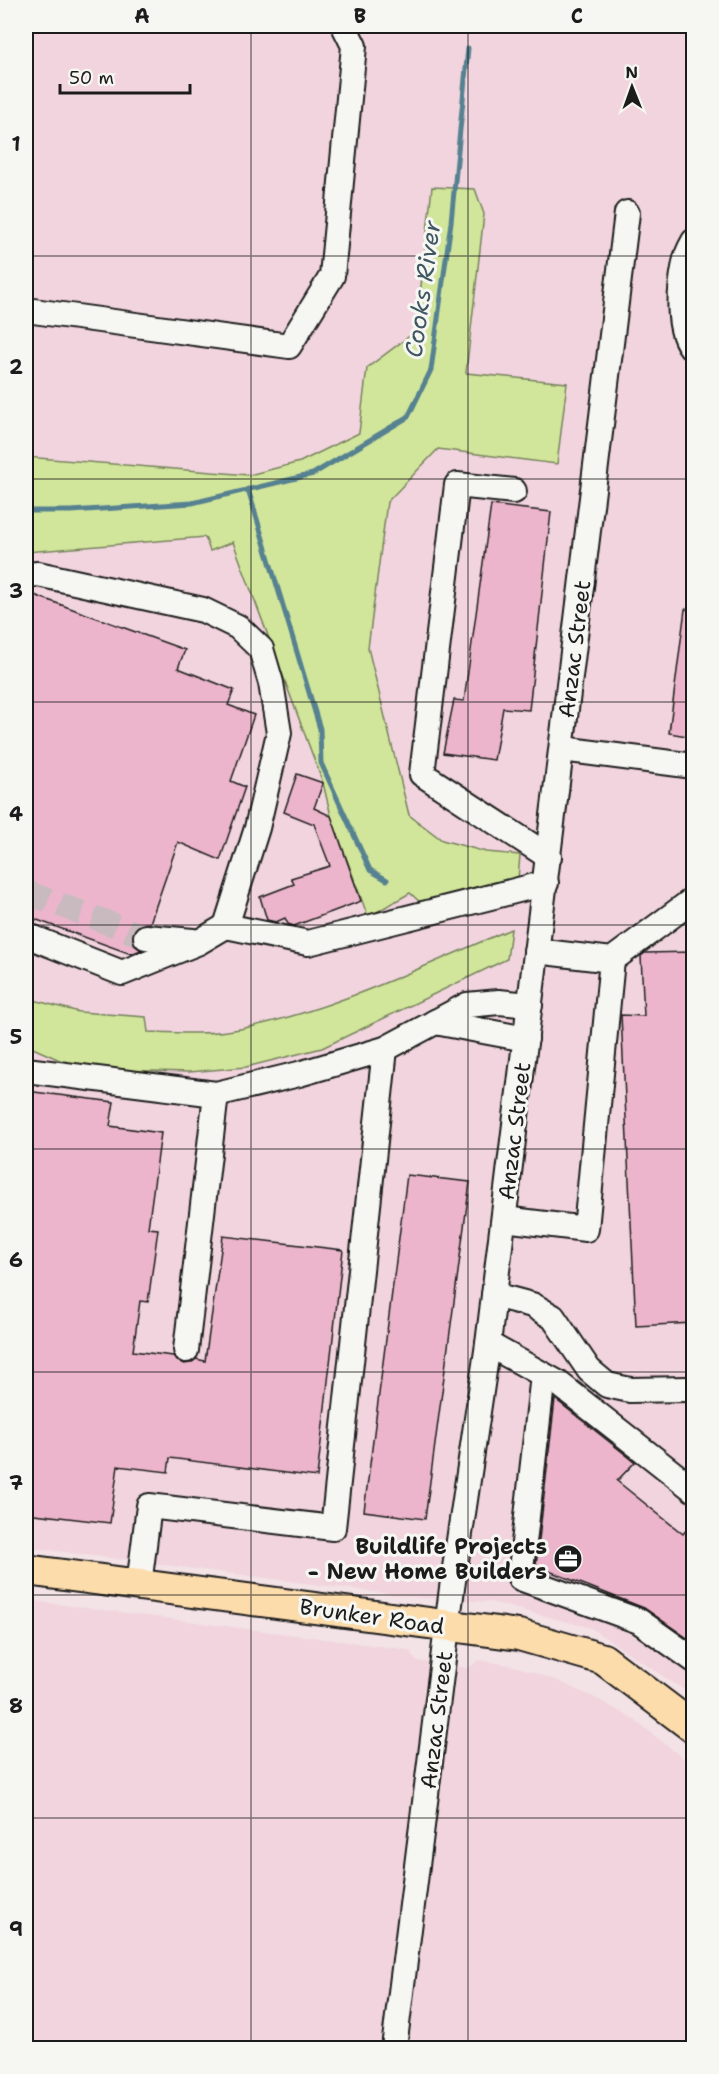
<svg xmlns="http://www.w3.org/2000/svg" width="719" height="2074" viewBox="0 0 719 2074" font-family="'Shantell Sans',sans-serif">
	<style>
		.built { fill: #f1d4de }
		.green { fill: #d1e69b; stroke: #76815c; stroke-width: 1.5 }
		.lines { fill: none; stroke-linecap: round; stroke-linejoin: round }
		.stream { stroke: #578190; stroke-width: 5 }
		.building { fill: #ecb5cb; stroke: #1c1c1c; stroke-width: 1.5 }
		.minor-tunnel { stroke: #c8babe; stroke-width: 24; stroke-dasharray: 24 12; stroke-linecap: butt }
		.minor-casing { stroke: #1c1c1c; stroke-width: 28 }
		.major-casing { stroke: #1c1c1c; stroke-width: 34 }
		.minor { stroke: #f6f6f2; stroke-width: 24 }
		.major { stroke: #fddcac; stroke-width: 30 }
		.grid { fill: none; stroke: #1c1c1c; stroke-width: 1.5; stroke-opacity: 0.55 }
		.labels { text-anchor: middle; stroke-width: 6; stroke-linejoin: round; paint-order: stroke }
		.street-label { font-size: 22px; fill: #1c1c1c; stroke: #f6f6f2 }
		.poi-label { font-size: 22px; font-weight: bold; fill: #1c1c1c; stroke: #f6f6f2; text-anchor: end }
		.water-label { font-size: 24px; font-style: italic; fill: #3e5760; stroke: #f6f6f2 }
		.neatline { fill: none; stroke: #1c1c1c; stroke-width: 2 }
		.grid-label { font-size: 20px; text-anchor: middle; font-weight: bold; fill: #1c1c1c }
	</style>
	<rect width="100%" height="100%" fill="#f3e2e6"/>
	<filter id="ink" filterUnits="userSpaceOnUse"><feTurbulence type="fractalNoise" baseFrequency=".0167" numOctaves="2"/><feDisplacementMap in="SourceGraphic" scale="12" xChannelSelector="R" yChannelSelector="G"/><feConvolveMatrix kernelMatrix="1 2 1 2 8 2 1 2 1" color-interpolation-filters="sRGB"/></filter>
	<g filter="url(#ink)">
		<g class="built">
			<polygon points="26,26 693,26 693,1696 591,1628 491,1602 413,1597 26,1547"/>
			<polygon points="26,1600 409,1650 416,1661 468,1668 480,1660 518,1667 558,1681 599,1700 633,1719 693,1766 693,2048 26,2048"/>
		</g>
		<g class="green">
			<polygon points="432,187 475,189 484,214 466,373 567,383 557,464 438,449 387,502 368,648 409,815 442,840 486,852 520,855 518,879 422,904 410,893 368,917 331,816 323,783 233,542 210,551 205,537 26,552 26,457 249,475 300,462 359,433 367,368 416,331"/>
			<path d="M511 929 507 959 322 1048 246 1067 189 1072 80 1069 26 1045V998L79 1012 146 1017 148 1032C178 1033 210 1035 240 1029 335 1010 423 966 511 929Z"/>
		</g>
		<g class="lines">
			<g class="stream">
				<polyline points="248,489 320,729 321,763 370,870 387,880"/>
				<polyline points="26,511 71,511 192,503 313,474 408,417 431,370 451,222 468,48"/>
			</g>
		</g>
		<g class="building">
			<polygon points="491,505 551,512 529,710 503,708 494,760 443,753 454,700 464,701"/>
			<polygon points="26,592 185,650 178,668 234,690 228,705 254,715 231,781 245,787 220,860 178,842 150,923 139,924 134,929 132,935 133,944 141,950 131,954 26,916"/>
			<polygon points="685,609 693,610 693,737 669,733"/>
			<polygon points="297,774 323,783 314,808 331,816 361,901 294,926 288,924 285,918 276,922 267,920 260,897 294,884 291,878 330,866 314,824 284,812"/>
			<polygon points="693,952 693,1323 636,1326 621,1015 644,1016 641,956 645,953"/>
			<polygon points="26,1091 114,1102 110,1126 161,1133 148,1228 158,1229 148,1302 140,1301 133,1351 173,1356 177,1361 184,1364 191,1363 196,1359 205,1361 223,1236 343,1250 317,1477 170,1458 168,1472 118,1466 110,1523 26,1513"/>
			<polygon points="407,1175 470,1182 425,1519 364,1511"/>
			<polygon points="555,1399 635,1462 617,1481 683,1534 693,1522 693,1642 644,1608 536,1566"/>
		</g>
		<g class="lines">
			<polyline class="minor-tunnel" points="26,892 146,937"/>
			<g class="minor-casing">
				<g id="minor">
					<path d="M694 241C690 248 686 256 685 263 680 287 675 332 694 350"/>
					<polyline points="26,310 289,346 332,276 354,46 344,26"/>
					<polyline points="514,491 457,485 422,774 549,857"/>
					<polyline points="26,575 38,574 203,610 238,627 261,649 271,683 279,733 257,828 226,926"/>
					<polyline points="562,749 694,766"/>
					<polyline points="26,935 122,973 199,942 226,926 308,943 546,883"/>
					<polyline points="146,937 193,941"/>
					<polyline points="612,960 694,899"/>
					<polyline points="435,1022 526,1039"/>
					<polyline points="26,1070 216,1094 299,1074 385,1049 467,1005 499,1002 530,1005"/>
					<polyline points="504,1219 586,1229 612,960 536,951"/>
					<polyline points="494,1295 532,1305 553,1317 589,1370 607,1385 630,1390 687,1389"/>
					<polyline points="488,1344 558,1383 694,1490"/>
					<polyline points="186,1350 216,1094"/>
					<polyline points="543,1375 520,1578 639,1621 694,1660"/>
					<polyline points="139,1585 149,1506 333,1528 385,1049"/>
					<polyline points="394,2048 452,1588 488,1344 627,213"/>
				</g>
			</g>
			<g class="major-casing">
				<polyline id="major" points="26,1570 519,1635 603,1659 694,1728"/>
			</g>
			<use href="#minor" class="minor"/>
			<use href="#major" class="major"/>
		</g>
	</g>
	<path class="grid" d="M251 26V2048M468 26V2048M26 256H694M26 479H694M26 702H694M26 925H694M26 1149H694M26 1372H694M26 1595H694M26 1818H694"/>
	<defs>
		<g id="office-disc" transform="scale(1.5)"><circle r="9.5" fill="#1c1c1c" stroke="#f6f6f2"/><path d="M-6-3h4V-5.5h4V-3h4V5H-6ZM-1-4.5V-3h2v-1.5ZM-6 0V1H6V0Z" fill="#fff"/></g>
	</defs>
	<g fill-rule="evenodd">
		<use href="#office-disc" x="568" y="1559"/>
	</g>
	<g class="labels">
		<g class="street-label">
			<text transform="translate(574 649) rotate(-83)" y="8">Anzac Street</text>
			<text transform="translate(514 1131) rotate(-83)" y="8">Anzac Street</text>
			<text transform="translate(372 1616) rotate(8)" y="8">Brunker Road</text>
			<text transform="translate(436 1720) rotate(-83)" y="8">Anzac Street</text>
		</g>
		<g class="poi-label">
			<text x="547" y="1554">Buildlife Projects<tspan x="547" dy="25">- New Home Builders</tspan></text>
		</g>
		<g class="water-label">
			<text transform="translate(423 289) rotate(-82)" y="8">Cooks River</text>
		</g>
	</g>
	<rect width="719" height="2074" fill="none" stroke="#f6f6f2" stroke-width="66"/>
	<g transform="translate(632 87) rotate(359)" stroke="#f6f6f2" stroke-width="4.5" paint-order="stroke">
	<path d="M0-4.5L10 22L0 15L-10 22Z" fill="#1c1c1c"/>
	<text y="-9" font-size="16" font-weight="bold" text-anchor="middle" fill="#1c1c1c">N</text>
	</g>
	<path d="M60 84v9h130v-9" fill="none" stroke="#1c1c1c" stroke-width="3"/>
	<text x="69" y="84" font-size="18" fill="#1c1c1c" stroke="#f6f6f2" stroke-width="4.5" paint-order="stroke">50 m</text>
	<rect x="33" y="33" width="653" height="2008" class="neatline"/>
	<g class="grid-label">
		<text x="142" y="23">A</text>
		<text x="360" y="23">B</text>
		<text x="577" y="23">C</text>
		<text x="16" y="151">1</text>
		<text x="16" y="374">2</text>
		<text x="16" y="598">3</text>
		<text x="16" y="821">4</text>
		<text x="16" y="1044">5</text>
		<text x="16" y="1267">6</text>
		<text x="16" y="1490">7</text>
		<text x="16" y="1713">8</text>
		<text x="16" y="1936">9</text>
	</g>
</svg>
